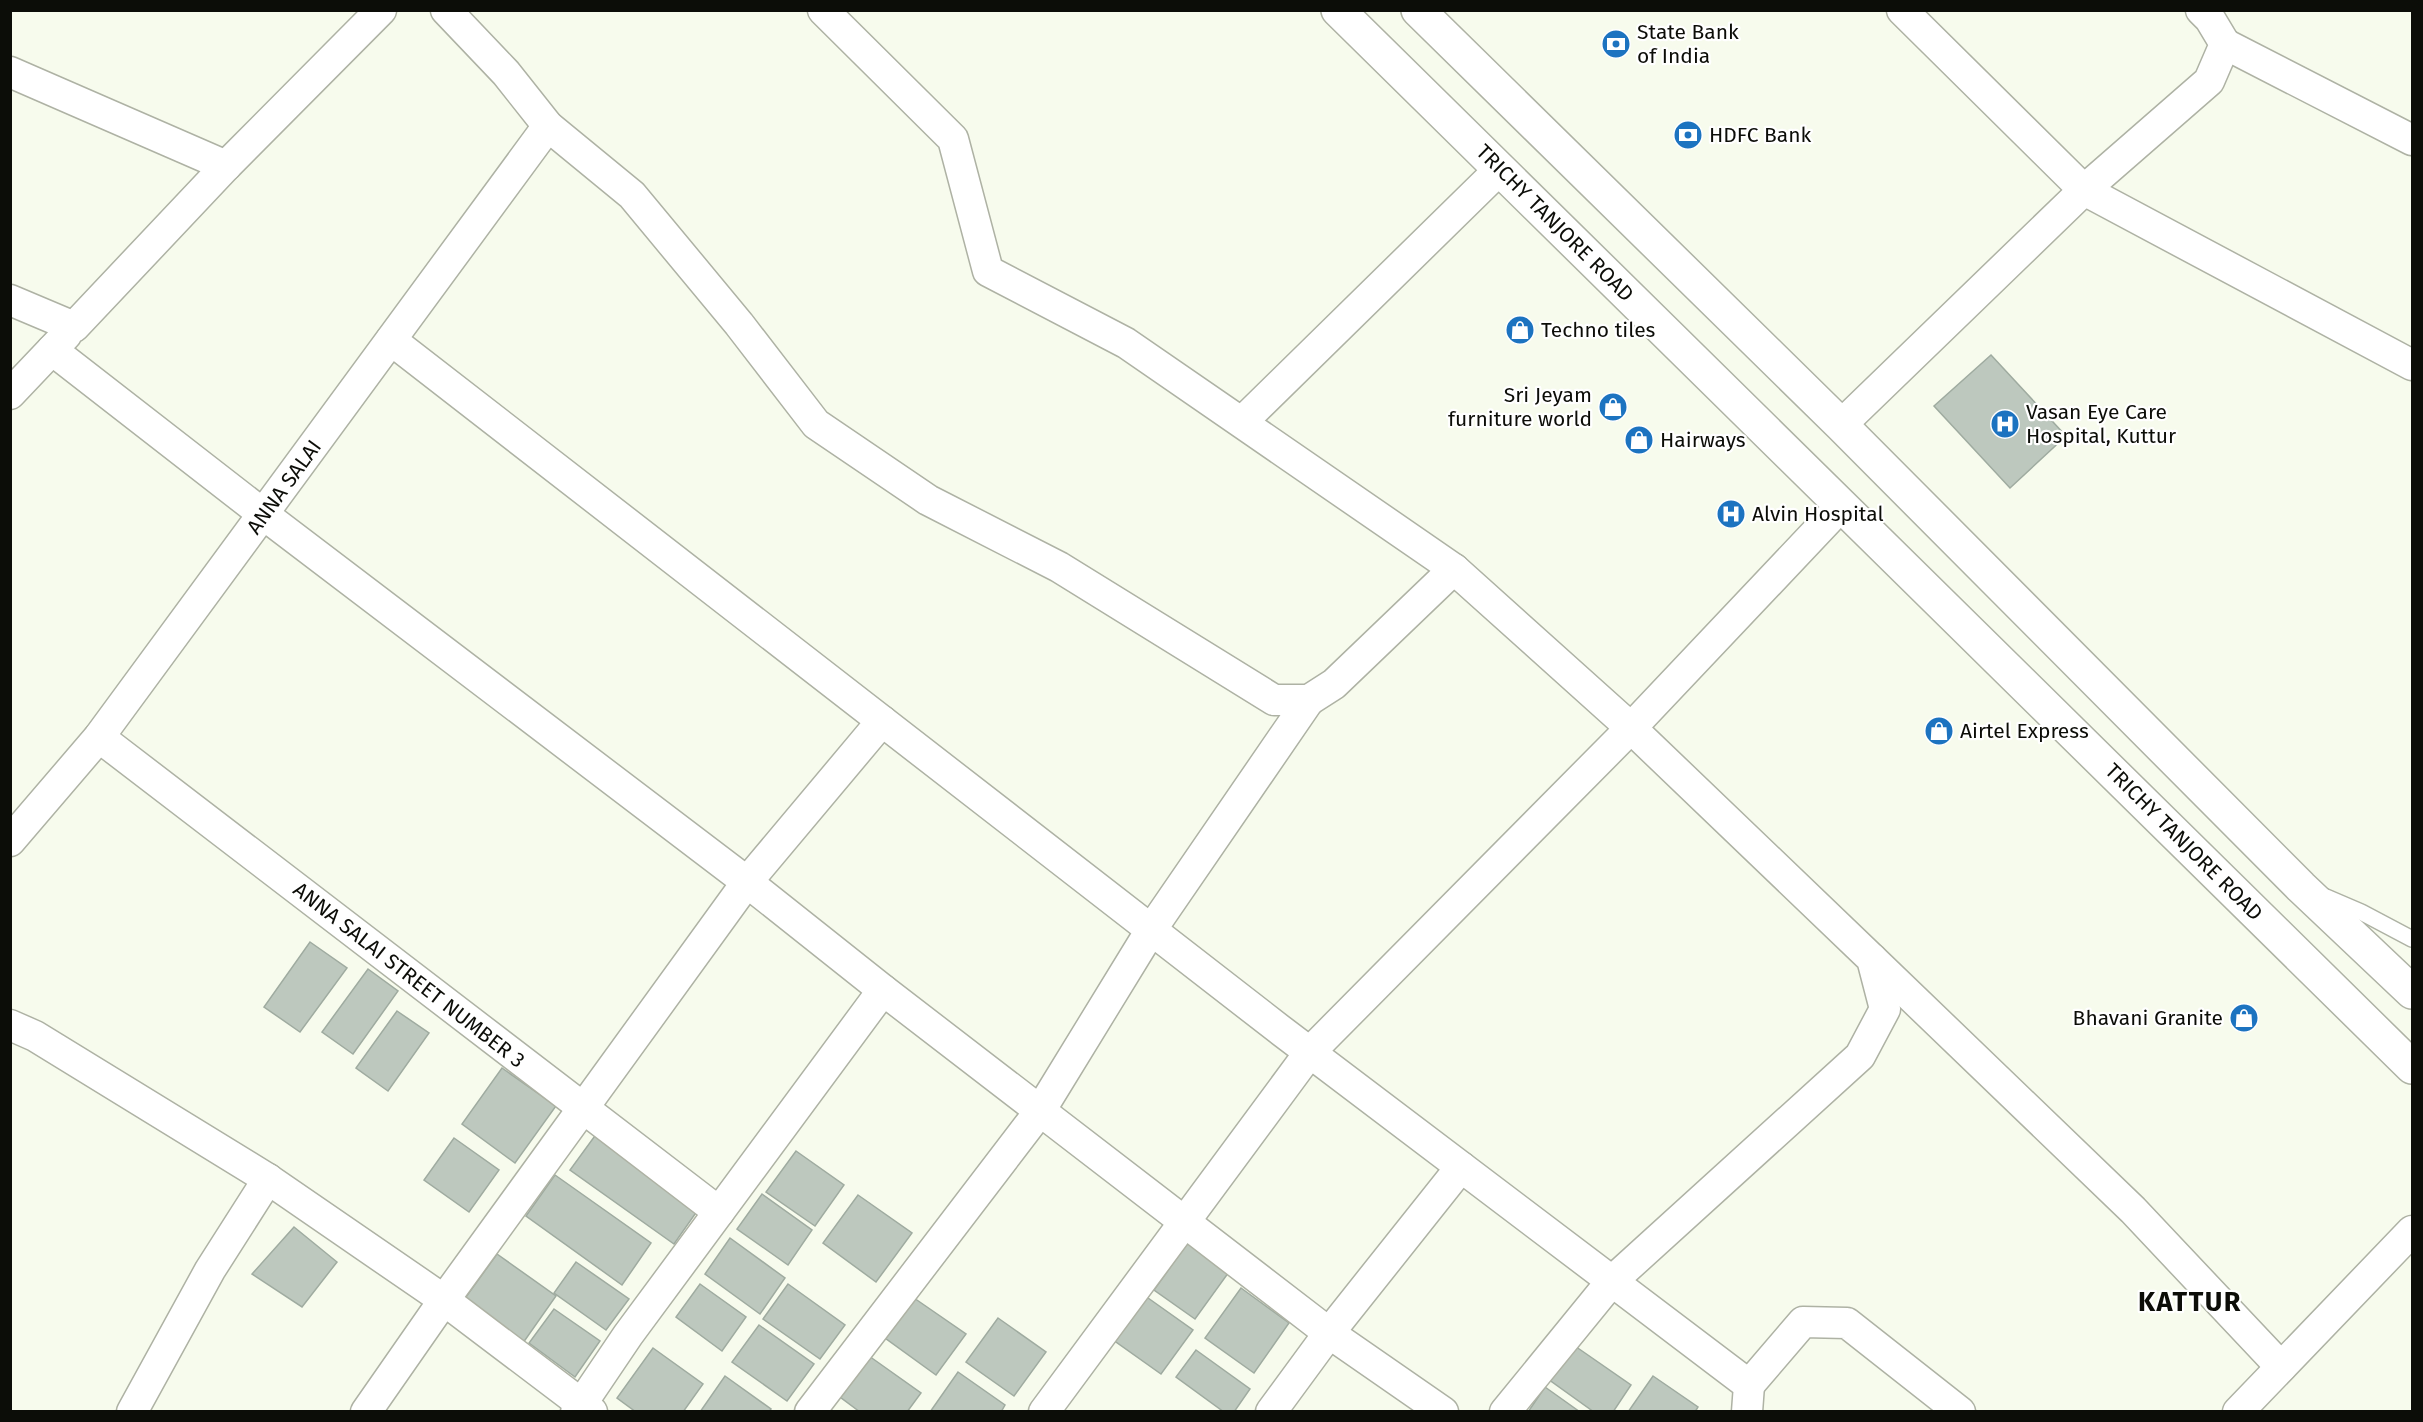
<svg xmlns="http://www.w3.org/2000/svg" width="2423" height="1422" viewBox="0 0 2423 1422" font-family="'Fira Sans',sans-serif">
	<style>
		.building { fill: #bdc8be; stroke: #9faba0; stroke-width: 1.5 }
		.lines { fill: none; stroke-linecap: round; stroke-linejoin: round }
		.lane-casing { stroke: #aeb2a4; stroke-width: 18 }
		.street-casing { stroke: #aeb2a4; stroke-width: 33 }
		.highway-casing { stroke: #aeb2a4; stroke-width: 36 }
		.lane { stroke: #fff; stroke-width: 15 }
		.street { stroke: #fff; stroke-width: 30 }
		.highway { stroke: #fff; stroke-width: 33 }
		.labels { text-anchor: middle; stroke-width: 4.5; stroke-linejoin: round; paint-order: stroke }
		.poi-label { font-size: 21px; fill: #0c0d08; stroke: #fff; text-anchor: start }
		.street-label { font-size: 21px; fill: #0c0d08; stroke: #fff }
		.district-label { font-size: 27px; font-weight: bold; letter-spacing: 1.5px; fill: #0c0d08; stroke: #fff }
	</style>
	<rect width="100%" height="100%" fill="#f7fbed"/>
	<g class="building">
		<polygon points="1991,355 2066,436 2010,488 1934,406"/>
		<polygon points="310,942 347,968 300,1032 264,1007"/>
		<polygon points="368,969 398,991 353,1054 322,1032"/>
		<polygon points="397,1011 429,1033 388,1091 356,1068"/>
		<polygon points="502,1068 556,1106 515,1163 462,1124"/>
		<polygon points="597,1133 700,1207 674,1244 570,1170"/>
		<polygon points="454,1138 499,1170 469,1212 424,1180"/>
		<polygon points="796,1151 844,1185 815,1226 766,1192"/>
		<polygon points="555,1175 651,1243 622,1285 526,1216"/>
		<polygon points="762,1194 812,1230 788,1265 737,1229"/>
		<polygon points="858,1195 912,1233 876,1282 823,1243"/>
		<polygon points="294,1227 337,1262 302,1307 252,1274"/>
		<polygon points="730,1238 785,1278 760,1314 705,1274"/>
		<polygon points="1188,1242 1229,1272 1195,1319 1154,1290"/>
		<polygon points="497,1254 556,1296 523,1343 463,1301"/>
		<polygon points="576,1262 629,1299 606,1330 554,1293"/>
		<polygon points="700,1284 746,1317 722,1351 676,1317"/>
		<polygon points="788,1284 845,1325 820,1359 763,1319"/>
		<polygon points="1241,1288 1289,1323 1254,1373 1205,1338"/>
		<polygon points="1141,1293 1193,1330 1161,1374 1109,1337"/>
		<polygon points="914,1298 966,1334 936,1375 885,1338"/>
		<polygon points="554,1309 600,1341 575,1377 529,1343"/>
		<polygon points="998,1318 1046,1352 1014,1396 966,1362"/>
		<polygon points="759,1325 814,1364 787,1401 732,1362"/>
		<polygon points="1572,1344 1631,1385 1613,1412 1594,1412 1548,1379"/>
		<polygon points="653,1348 703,1384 683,1412 636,1412 617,1398"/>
		<polygon points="1196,1350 1250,1389 1234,1412 1224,1412 1176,1377"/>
		<polygon points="869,1356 921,1393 907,1412 860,1412 840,1397"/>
		<polygon points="958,1372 1005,1405 1001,1412 930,1412"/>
		<polygon points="725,1376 771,1409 769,1412 700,1412"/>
		<polygon points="1653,1376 1698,1407 1695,1412 1628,1412"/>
		<polygon points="1545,1387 1580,1412 1528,1412"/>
	</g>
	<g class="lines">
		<g class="lane-casing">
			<polyline id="lane" points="2326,897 2361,912 2412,939"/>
		</g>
		<g class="street-casing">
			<g id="street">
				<polyline points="446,10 506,73 548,126 632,195 739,324 816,424 928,500 1059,567 1274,700 1309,700 1334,684 1454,569 1126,343 988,271 953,139 823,10"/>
				<polyline points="1902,10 2084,190 2412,365"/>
				<polyline points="2225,44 2412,140"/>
				<polyline points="10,72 226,166"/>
				<polyline points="10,300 74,327 226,166 381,10"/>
				<polyline points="391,340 1279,1029 1749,1385 1747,1412"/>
				<polyline points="52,350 263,514 747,882 883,990 1329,1333 1443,1412"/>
				<polyline points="10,394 66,335"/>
				<polyline points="1242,422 1500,169"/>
				<polyline points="1841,425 2084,190 2209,81 2225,44 2210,19 2201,10"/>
				<polyline points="1454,569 1631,728 1872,959 1885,1009 1860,1056 1611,1282 1505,1412"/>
				<polyline points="99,737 719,1212"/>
				<polyline points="10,841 99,737 548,126"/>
				<polyline points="1872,959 2133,1210 2281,1367"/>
				<polyline points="10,1025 35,1036 268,1179 444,1300 592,1412"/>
				<polyline points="1749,1385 1803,1322 1847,1323 1960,1412"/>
				<polyline points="132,1412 210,1270 268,1179"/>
				<polyline points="366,1412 444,1300 747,882 882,721"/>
				<polyline points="576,1412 628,1335 883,990"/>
				<polyline points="810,1412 1040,1111 1151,930 1309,700"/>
				<polyline points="1044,1412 1310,1052 1631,728 1842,505"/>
				<polyline points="1271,1412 1329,1333 1461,1167"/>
				<polyline points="2238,1412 2412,1231"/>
			</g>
		</g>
		<g class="highway-casing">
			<g id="highway">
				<polyline points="1338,10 2412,1067"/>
				<polyline points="1418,10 1841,425 2301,887 2412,992"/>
			</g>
		</g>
		<use href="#lane" class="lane"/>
		<use href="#street" class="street"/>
		<use href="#highway" class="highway"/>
	</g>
	<defs>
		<g id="bank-disc" transform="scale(1.5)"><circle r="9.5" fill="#1c73c0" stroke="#fff"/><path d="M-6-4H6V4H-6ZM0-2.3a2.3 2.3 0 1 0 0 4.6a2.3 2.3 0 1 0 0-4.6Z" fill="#fff"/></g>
		<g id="shop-disc" transform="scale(1.5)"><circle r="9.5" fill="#1c73c0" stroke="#fff"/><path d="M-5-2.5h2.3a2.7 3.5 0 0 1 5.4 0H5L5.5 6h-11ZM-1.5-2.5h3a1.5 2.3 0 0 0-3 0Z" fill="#fff"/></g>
		<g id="hospital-disc" transform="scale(1.5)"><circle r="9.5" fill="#1c73c0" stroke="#fff"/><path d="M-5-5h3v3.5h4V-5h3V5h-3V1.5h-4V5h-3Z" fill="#fff"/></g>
	</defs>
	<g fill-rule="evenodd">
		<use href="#bank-disc" x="1616" y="44"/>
		<use href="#bank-disc" x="1688" y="135"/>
		<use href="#shop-disc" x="1520" y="330"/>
		<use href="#shop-disc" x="1613" y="407"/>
		<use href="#hospital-disc" x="2005" y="424"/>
		<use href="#shop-disc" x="1639" y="440"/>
		<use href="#hospital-disc" x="1731" y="514"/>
		<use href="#shop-disc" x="1939" y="731"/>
		<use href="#shop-disc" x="2244" y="1018"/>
	</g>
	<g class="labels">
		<g class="poi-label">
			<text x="1637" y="39">State Bank<tspan x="1637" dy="24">of India</tspan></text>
			<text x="1709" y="142">HDFC Bank</text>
			<text x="1541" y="337">Techno tiles</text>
			<text x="1592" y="402" text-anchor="end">Sri Jeyam<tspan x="1592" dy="24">furniture world</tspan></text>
			<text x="2026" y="419">Vasan Eye Care<tspan x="2026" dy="24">Hospital, Kuttur</tspan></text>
			<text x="1660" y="447">Hairways</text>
			<text x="1752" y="521">Alvin Hospital</text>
			<text x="1960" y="738">Airtel Express</text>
			<text x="2223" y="1025" text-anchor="end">Bhavani Granite</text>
		</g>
		<g class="street-label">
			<text transform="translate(1555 223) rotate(45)" y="7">TRICHY TANJORE ROAD</text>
			<text transform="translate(284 487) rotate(-54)" y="7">ANNA SALAI</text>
			<text transform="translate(2184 842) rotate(45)" y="7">TRICHY TANJORE ROAD</text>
			<text transform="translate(409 975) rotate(38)" y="7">ANNA SALAI STREET NUMBER 3</text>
		</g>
		<g class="district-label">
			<text x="2190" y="1311">KATTUR</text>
		</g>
	</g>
	<rect width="2423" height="1422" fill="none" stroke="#0c0d08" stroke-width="24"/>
</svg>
